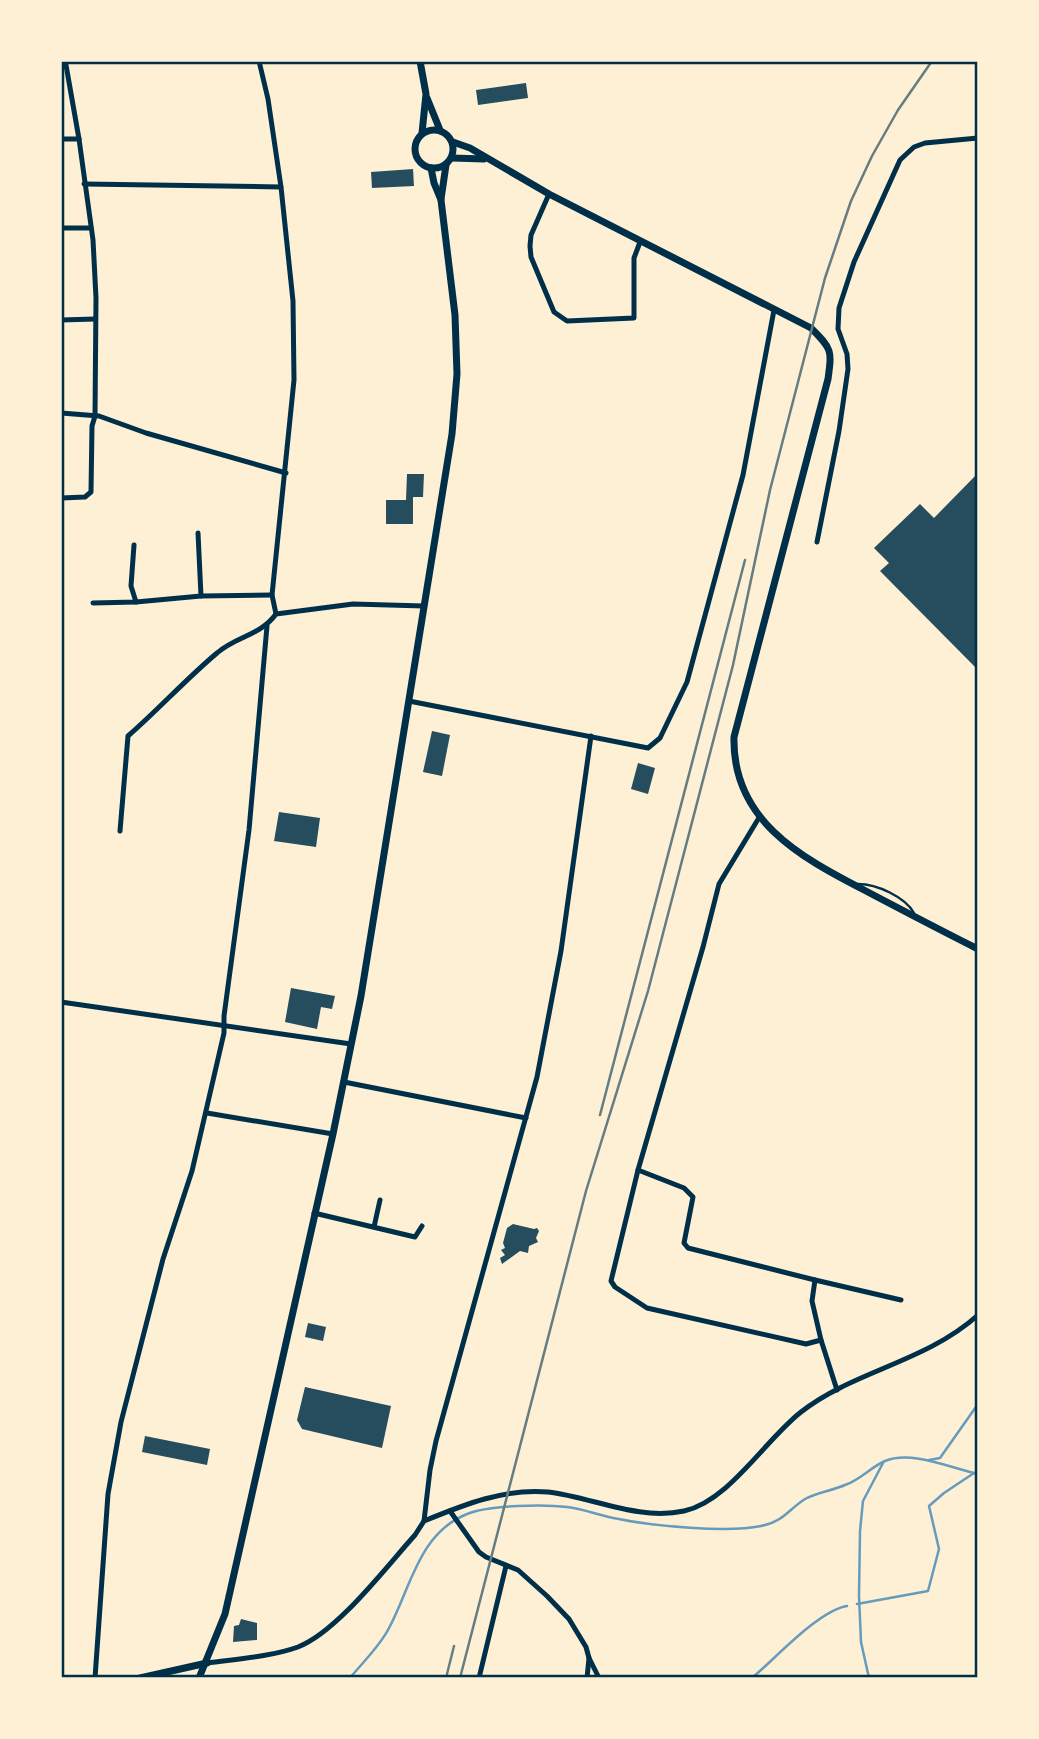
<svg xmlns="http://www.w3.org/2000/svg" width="1039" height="1739" viewBox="0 0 1039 1739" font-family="Rubik,sans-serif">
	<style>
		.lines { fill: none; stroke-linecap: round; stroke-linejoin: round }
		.stream { stroke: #669bbc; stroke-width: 2.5 }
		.building { fill: #264d5e }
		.path { stroke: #003049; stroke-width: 2 }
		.service { stroke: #003049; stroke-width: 2.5 }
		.minor { stroke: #003049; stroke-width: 5 }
		.tertiary { stroke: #003049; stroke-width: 7 }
		.rail { stroke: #657d81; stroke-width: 2.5 }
		.neatline { fill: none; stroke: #003049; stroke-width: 2.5 }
	</style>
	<rect width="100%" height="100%" fill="#fdf0d5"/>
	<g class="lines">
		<g class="stream">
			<polyline points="929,1460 940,1458 978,1404"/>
			<polyline points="857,1604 928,1591 939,1549 929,1506 944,1493 974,1473"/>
			<path d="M350 1678C363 1662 380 1646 389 1628 411 1587 419 1533 467 1514 488 1505 545 1504 567 1507 584 1509 601 1516 619 1519 653 1526 727 1533 761 1526 783 1522 789 1509 805 1499 818 1492 831 1491 845 1485 860 1480 871 1467 885 1461 911 1450 951 1468 978 1474"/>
			<path d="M752 1678C776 1658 818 1611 847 1606"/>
			<polyline points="869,1678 861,1642 859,1596 860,1531 863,1501 883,1463"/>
		</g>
	</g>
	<g class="building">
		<polygon points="526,83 528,98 478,105 476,90"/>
		<polygon points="413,169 414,186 372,188 371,172"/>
		<polygon points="978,473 978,670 880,571 889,563 874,548 920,504 934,518"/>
		<polygon points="407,474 424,474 423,497 413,497 413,524 386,524 386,500 406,500"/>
		<polygon points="432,731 450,735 442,776 423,772"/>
		<polygon points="638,763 655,768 648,794 631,789"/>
		<polygon points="279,812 320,818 316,847 274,841"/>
		<polygon points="291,988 335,996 332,1009 321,1007 317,1029 285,1022"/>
		<polygon points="513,1224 534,1229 537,1228 539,1231 536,1238 538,1242 529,1246 528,1253 520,1251 502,1264 500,1258 505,1255 501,1250 505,1248 503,1243 507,1228"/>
		<polygon points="308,1323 326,1327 323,1341 305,1337"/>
		<polygon points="305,1387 391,1406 382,1448 302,1429 297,1420"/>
		<polygon points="145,1436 210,1449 207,1465 142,1452"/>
		<polygon points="241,1619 257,1623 257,1640 233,1642 234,1626 239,1625"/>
	</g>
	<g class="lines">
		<polyline class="path" points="978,1049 978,1051"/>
		<path class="service" d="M858 884C877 884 905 897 914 913"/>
		<g class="minor">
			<polyline points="259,61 268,99 281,187 293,301 294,380 272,595 276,614"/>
			<polyline points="61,139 79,139"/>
			<polyline points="84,184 281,187"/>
			<polyline points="549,194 531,235 530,246 531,257 554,312 567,321 634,318 634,258 640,242"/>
			<polyline points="61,228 91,228"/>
			<polyline points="61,320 95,319"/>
			<polyline points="61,413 99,416 146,433 286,473"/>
			<polyline points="61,498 85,497 91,492 92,426 95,416 96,298 93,240 79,139 66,65"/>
			<polyline points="198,533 201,596 272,595"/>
			<polyline points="817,542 839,431 848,369 847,354 838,329 839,308 854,262 900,160 914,147 925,143 978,138"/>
			<polyline points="134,545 131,586 136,602"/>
			<polyline points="93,603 136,602 201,596"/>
			<polyline points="409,701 648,748 660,738 687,682 743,475 774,310"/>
			<polyline points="760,816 719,884 703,947 638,1170 684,1188 693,1197 684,1243 688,1248 815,1280 812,1301 821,1340"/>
			<path d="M120 831 128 736C158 710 186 679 217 653 236 636 260 636 276 614L353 604 424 606"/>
			<polyline points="61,1002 351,1044"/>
			<polyline points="344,1082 526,1118"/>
			<polyline points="207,1113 333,1134"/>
			<polyline points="638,1170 611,1281 615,1287 647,1308 806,1344 821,1340 837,1390"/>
			<polyline points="314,1213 415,1237 422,1226"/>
			<polyline points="374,1227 380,1200"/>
			<polyline points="815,1280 901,1300"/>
			<polyline points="450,1511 479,1552 486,1557 518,1570 547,1596 569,1619 586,1647 589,1658 599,1678"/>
			<path d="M424 1521C463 1505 505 1488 548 1492 592 1497 638 1521 684 1511 729 1501 765 1440 801 1412 853 1371 926 1362 978 1315"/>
			<path d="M207 1663C236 1659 270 1657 298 1647 337 1632 386 1567 415 1535L424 1521 430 1470 436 1441 537 1077 561 951 591 736"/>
			<polyline points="95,1678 108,1494 121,1422 163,1259 192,1171 224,1033 224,1016 249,830 267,626"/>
			<polyline points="479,1678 506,1566"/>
			<polyline points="587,1678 589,1658"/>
		</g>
		<g class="tertiary">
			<polyline points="420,61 426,94 422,133"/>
			<polyline points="427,98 440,130"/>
			<circle cx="434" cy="149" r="19"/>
			<path d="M453 142 470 148 549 194 811 328C832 349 832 350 828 379L734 737C732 820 800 857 864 890 902 910 940 930 978 949"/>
			<polyline points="452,158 484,159"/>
			<polyline points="441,199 446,165"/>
			<polyline points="140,1678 207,1663"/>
			<polyline points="199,1678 225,1614 333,1134 361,996 452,434 457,374 455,315 441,200 434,183 431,168"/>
		</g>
		<g class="rail">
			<polyline points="600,1115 745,560"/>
			<polyline points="446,1678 454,1646"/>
			<polyline points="460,1678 586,1191 648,991 733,665 770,490 825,278 851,201 872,156 898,110 932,61"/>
		</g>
	</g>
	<rect width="1039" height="1739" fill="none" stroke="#fdf0d5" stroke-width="126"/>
	<rect x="63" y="63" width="913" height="1613" class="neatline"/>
</svg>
